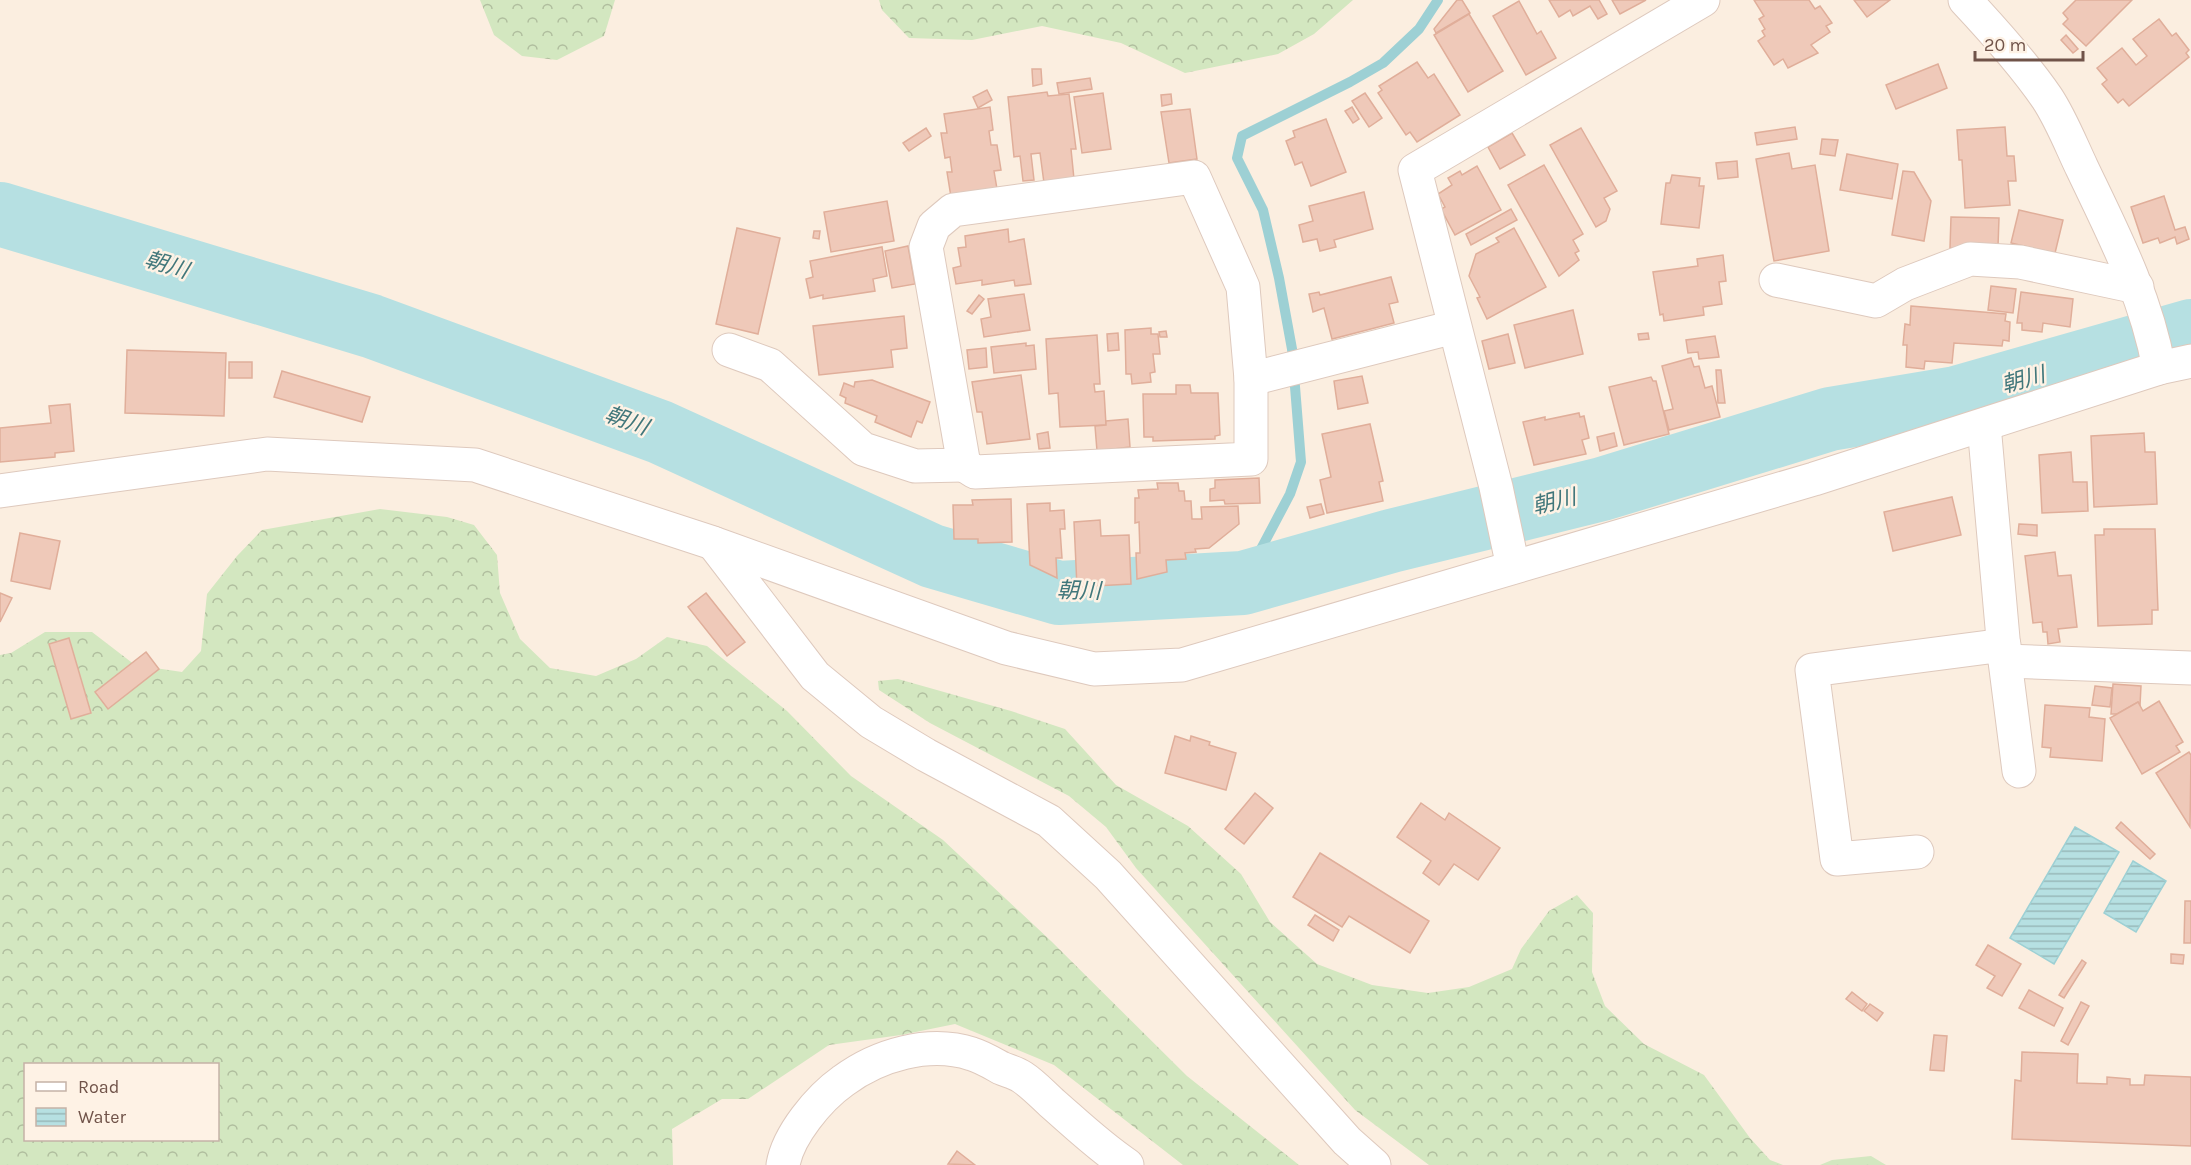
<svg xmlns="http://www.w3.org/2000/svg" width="2191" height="1165" viewBox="0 0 2191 1165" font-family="Karla,'Noto Sans JP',sans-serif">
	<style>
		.forest { fill: url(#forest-crowns); fill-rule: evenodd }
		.water { fill: url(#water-rules); stroke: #9dd0d4; stroke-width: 1.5 }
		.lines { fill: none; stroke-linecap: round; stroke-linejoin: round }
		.stream { stroke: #9dd0d4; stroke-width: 10 }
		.river { stroke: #b6e0e2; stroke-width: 64 }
		.building { fill: #efc9b9; stroke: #e0ae9a; stroke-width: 1.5 }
		.minor-casing { stroke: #dec9bd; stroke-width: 35 }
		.minor { stroke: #fff; stroke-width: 33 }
		.labels { text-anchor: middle; stroke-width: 5; stroke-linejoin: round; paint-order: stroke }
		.water-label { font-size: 22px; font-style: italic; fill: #41777b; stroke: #fef2e5 }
	</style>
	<defs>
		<pattern id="forest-crowns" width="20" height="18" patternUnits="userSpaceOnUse" patternTransform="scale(1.5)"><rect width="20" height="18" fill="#d3e7c0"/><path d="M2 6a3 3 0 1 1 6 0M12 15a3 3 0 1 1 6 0" fill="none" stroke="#b0be9e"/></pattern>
		<pattern id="water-rules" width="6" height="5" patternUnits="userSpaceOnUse" patternTransform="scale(1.5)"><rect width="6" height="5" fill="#b6e0e2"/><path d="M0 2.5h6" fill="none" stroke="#98b8b9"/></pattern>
	</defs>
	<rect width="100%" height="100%" fill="#fbeee0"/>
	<g class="forest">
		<polygon points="480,0 615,0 604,36 557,60 522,56 494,35"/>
		<polygon points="879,0 1353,0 1314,34 1278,54 1185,73 1121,43 1042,26 972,40 909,38 882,10"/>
		<path d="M380 509 447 517 474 525 497 555 500 593 520 639 550 668 596 676 636 659 667 637 707 646 787 711 851 776 943 840 1051 941 1187 1076 1299 1165H1183L1054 1065 955 1024 901 1035 829 1045 748 1099H722L672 1129 673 1165H0V655L11 653 45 632H92L135 665 182 672 201 651 207 594 237 556 262 530ZM26 1064H218V1140H26Z"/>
		<polygon points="898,679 1011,711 1065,729 1116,785 1188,826 1241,874 1270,922 1317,964 1372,985 1428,993 1469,987 1512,969 1521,949 1549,911 1577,895 1593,913 1592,972 1605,1006 1644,1044 1704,1075 1750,1138 1770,1160 1783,1165 1429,1165 1355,1110 1136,868 1106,827 1069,796 930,723 879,690 878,681"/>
		<polygon points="1871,1156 1886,1165 1820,1165 1832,1160"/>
	</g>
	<g class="water">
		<polygon points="2075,827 2119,852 2054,964 2010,938"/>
		<polygon points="2133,861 2166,881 2136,932 2104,913"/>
	</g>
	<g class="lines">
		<polyline class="stream" points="1243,583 1290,494 1301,462 1292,349 1279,278 1263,210 1237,158 1242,136 1350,82 1383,63 1419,29 1438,0"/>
		<polyline class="river" points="0,214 371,326 660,432 932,556 1059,593 1243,583 1391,541 1602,489 1830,419 1956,398 2191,331"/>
	</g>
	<g class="building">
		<polygon points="1457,0 1462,0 1470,13 1436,33 1434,29"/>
		<polygon points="1549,0 1599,0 1607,14 1598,19 1590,6 1573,16 1570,10 1559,17"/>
		<polygon points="1612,0 1646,0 1620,14"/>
		<polygon points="1754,0 1809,0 1815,9 1820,6 1832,23 1826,26 1830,32 1811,45 1818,53 1788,68 1783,59 1774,65 1758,41 1765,36 1762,31 1765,29 1759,19 1764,16"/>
		<polygon points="1854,0 1890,0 1867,17"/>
		<polygon points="2076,0 2132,0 2086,46 2063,24 2068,19 2063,13"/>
		<polygon points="1519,1 1537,34 1541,31 1556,58 1526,75 1493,16"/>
		<polygon points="1469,14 1503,71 1468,92 1434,35"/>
		<polygon points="2159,19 2172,36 2176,33 2189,50 2186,53 2189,57 2129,106 2123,99 2118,103 2102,84 2107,80 2097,68 2122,48 2136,65 2147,56 2133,39"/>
		<polygon points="2066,35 2078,49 2073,53 2061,40"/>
		<polygon points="1417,62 1428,78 1434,74 1460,115 1417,142 1410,132 1406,135 1378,93 1382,90 1379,86"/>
		<polygon points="1938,64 1947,88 1896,109 1886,85"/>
		<polygon points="1032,69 1041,69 1042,84 1033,86"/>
		<polygon points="1090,78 1092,89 1059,94 1057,83"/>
		<polygon points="987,90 992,100 978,108 973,97"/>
		<polygon points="1047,92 1048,96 1069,94 1076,149 1071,149 1074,179 1044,183 1040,153 1031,154 1034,180 1023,181 1020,156 1014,157 1008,97"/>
		<polygon points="1103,93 1111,149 1082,153 1074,97"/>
		<polygon points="1365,93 1382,118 1369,127 1352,101"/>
		<polygon points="1171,94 1172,104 1162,106 1161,95"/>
		<polygon points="990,107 993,130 989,131 991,145 997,145 1001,170 994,171 997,189 951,197 947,172 952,172 950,157 945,158 941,133 947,133 944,114"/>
		<polygon points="1352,107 1359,119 1353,123 1345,111"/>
		<polygon points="1190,109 1197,159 1169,163 1161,112"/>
		<polygon points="1326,119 1346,172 1311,186 1302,162 1295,165 1286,141 1295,137 1293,131"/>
		<polygon points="1795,127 1797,139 1757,145 1755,133"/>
		<polygon points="2005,127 2007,156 2014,156 2016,181 2008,181 2010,205 1965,208 1962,160 1959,160 1957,130"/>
		<polygon points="926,128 931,136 909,151 903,143"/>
		<polygon points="1581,128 1617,191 1604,198 1610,209 1606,221 1596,227 1550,145"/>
		<polygon points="1512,133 1525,155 1500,169 1488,147"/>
		<polygon points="1822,139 1838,140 1835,156 1820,154"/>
		<polygon points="1789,153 1792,169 1815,165 1829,251 1774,261 1756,159"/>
		<polygon points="1847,154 1898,164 1892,199 1840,190"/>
		<polygon points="1737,161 1738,177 1718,179 1716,163"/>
		<polygon points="1544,165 1583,234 1573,240 1579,251 1575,253 1579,260 1559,276 1508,185"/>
		<polygon points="1477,166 1501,210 1455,235 1441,209 1445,207 1438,194 1452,185 1448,178 1460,171 1462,175"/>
		<polygon points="1903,171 1914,172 1931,201 1924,241 1892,235"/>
		<polygon points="1672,175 1700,178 1699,186 1704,186 1699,228 1661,224 1666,183 1670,183"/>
		<polygon points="1364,192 1373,229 1334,240 1336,247 1320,251 1317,239 1303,242 1299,225 1313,221 1309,206"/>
		<polygon points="2164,196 2175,230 2185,227 2189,239 2177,244 2175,237 2160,243 2158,238 2143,243 2131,207"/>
		<polygon points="887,201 894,241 831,252 824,212"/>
		<polygon points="1511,209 1517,220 1471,245 1466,234"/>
		<polygon points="2019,210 2063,220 2055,253 2011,243"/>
		<polygon points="1951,217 1999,218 1998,246 1976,249 1950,248"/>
		<polygon points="737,228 780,238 758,334 716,324"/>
		<polygon points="1514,228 1546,287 1487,319 1477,298 1480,297 1469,276 1476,254 1499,242 1496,238"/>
		<polygon points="1008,229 1009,242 1024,239 1031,284 1015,286 1014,280 982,285 982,280 956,284 953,268 961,266 958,248 966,247 965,236"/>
		<polygon points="814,231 820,231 819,239 813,238"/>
		<polygon points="908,246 915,284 892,288 885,251"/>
		<polygon points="882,247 887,276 873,279 875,291 823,299 823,295 810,298 806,279 813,277 810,261"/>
		<polygon points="1723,255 1726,281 1719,282 1722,304 1703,307 1704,315 1664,321 1663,314 1660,315 1653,272 1698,266 1697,259"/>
		<polygon points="1391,277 1398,302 1389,304 1394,323 1332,339 1324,308 1313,312 1309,294 1319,292 1320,295"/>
		<polygon points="1991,286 2016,289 2013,313 1988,310"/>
		<polygon points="2021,292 2073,299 2070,327 2043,323 2042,332 2022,330 2022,323 2017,323"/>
		<polygon points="1024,294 1030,330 984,337 981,319 991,317 988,299"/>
		<polygon points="979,295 984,299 972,314 967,311"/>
		<polygon points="1911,306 2006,314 2005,321 2010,322 2009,341 2003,340 2002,346 1954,343 1952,363 1925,361 1924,369 1906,367 1907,345 1903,345 1905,324 1910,325"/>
		<polygon points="1573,310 1583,354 1525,368 1514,325"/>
		<polygon points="904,316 907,348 891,350 893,367 819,375 813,326"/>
		<polygon points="1151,328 1151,334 1158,334 1160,354 1153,354 1155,372 1150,373 1151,382 1132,384 1131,374 1126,374 1125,330"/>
		<polygon points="1166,331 1167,337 1160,337 1159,332"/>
		<polygon points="1118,333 1119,350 1108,351 1107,334"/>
		<polygon points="1648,333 1649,339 1639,340 1638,334"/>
		<polygon points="1508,334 1515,363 1489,369 1482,341"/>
		<polygon points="1097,335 1100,384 1094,384 1095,392 1104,391 1106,425 1060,427 1058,393 1049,394 1046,339"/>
		<polygon points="1715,336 1719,357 1699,359 1698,352 1688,353 1686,340"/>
		<polygon points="1026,343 1026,346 1034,345 1036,369 994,373 991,347"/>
		<polygon points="986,348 987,367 969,369 967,350"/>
		<polygon points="127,350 226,353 224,416 125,413"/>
		<polygon points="1691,358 1694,367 1699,366 1705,388 1712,386 1720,417 1669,430 1664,411 1673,409 1662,366"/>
		<rect x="229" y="362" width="23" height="16"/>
		<polygon points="1716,370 1721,370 1725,403 1718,403"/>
		<polygon points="282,371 370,397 362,422 274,397"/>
		<polygon points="1021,375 1030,439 987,444 982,412 977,412 972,382"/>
		<polygon points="1362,376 1368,403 1338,409 1334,381"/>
		<polygon points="1651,377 1653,381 1656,381 1669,434 1624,445 1609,387"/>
		<polygon points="872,380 930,402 922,423 917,421 911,437 875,422 877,416 845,403 846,398 840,395 844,383 854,387 855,382"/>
		<polygon points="1176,385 1190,385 1191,393 1218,393 1220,435 1215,436 1215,439 1153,441 1153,437 1144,437 1143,394 1176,394"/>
		<polygon points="70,404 74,451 55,453 55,457 0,462 0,428 51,423 49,406"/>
		<polygon points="1579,413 1580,417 1584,416 1589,438 1582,440 1586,454 1534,465 1523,422 1545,417 1545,420"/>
		<polygon points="1128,419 1130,447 1097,451 1095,426 1106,425 1106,421"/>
		<polygon points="1370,424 1383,481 1379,482 1383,501 1327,513 1320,480 1331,477 1322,434"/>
		<polygon points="1048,432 1050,448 1039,449 1037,434"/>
		<polygon points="1614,433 1617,446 1600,451 1597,437"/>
		<polygon points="2144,433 2145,452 2155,452 2157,504 2094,507 2091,436"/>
		<polygon points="2071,452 2073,482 2087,482 2088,511 2042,513 2039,455"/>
		<polygon points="1259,478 1260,503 1225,504 1224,500 1210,501 1210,489 1215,488 1215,480"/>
		<polygon points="1157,483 1178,483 1179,491 1184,491 1185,501 1191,501 1192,519 1202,519 1201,507 1238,506 1239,524 1209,548 1195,549 1196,552 1185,553 1186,559 1166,560 1167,572 1137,579 1136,553 1140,553 1139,522 1135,523 1135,498 1139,498 1138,490 1158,489"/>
		<polygon points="1952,497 1961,535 1893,551 1884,512"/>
		<polygon points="1011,499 1012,542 978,543 978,539 954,539 953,505 973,505 972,500"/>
		<polygon points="1050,503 1050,511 1064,510 1065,529 1060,529 1062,558 1056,558 1057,578 1030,565 1027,504"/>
		<polygon points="1321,504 1324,514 1310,518 1307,507"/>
		<polygon points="1100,520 1101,536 1129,535 1131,584 1077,587 1074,522"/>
		<polygon points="2019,524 2037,525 2037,536 2018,534"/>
		<polygon points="2104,529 2155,529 2158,610 2152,610 2152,624 2098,626 2095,535 2104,535"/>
		<polygon points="20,533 60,541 50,589 11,581"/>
		<polygon points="2055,552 2058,576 2071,575 2077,627 2058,629 2060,642 2048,644 2047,632 2043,632 2042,622 2033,623 2025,556"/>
		<polygon points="0,593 12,598 0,622"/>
		<polygon points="706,593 745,642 727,656 688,607"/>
		<polygon points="69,638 91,713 71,719 49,644"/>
		<polygon points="146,652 159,669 108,709 95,692"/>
		<polygon points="2113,684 2141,686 2140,705 2138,702 2117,714 2111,714"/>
		<polygon points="2095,686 2112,688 2110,707 2092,705"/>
		<polygon points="2159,701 2183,742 2176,746 2180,752 2142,774 2110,718 2138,702 2143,711"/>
		<polygon points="2045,705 2090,708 2089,717 2105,719 2102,761 2050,757 2051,748 2042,747"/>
		<polygon points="1175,736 1190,741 1191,736 1210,742 1209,745 1236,753 1226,790 1165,773"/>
		<polygon points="2189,752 2191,755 2190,827 2156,773"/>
		<polygon points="1255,793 1273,808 1244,844 1225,829"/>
		<polygon points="1421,803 1445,820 1449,813 1500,848 1478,880 1454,864 1439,885 1423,873 1431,861 1397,837"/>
		<polygon points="2121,822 2155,854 2150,859 2116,828"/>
		<polygon points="1320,853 1429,921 1410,953 1349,916 1342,927 1293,897"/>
		<polygon points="2185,901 2191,901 2191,943 2184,943"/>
		<polygon points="1315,915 1339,930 1333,941 1308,925"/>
		<polygon points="1988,945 2021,964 2002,996 1987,988 1995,976 1976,965"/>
		<polygon points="2171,954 2184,955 2183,964 2171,963"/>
		<polygon points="2082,960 2086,963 2064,998 2059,995"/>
		<polygon points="2029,990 2063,1008 2054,1026 2019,1008"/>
		<polygon points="1852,992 1867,1004 1862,1011 1846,999"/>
		<polygon points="2081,1002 2089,1006 2068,1045 2061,1041"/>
		<polygon points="1870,1004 1883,1013 1877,1021 1864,1011"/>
		<polygon points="1934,1035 1947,1036 1944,1071 1930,1070"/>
		<polygon points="2022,1052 2078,1054 2077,1083 2107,1084 2107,1077 2130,1079 2130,1085 2144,1085 2145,1075 2191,1077 2191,1146 2012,1139 2015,1080 2021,1081"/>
		<polygon points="957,1151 975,1165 948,1164"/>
	</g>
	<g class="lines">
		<g class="minor-casing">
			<g id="minor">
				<path d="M1965 0C1994 31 2023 63 2047 98 2061 119 2071 145 2082 168 2113 233 2146 296 2159 368"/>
				<polyline points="1776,280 1876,301 1905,284 1970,259 2020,262 2137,287"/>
				<polyline points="729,350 770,365 863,449 915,466 964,465 926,247 934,226 953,210 1194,177 1243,287 1251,379 1454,327"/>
				<polyline points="1984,425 2005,661 2019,771"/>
				<polyline points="964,465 975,472 1251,459 1251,379"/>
				<polyline points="0,491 267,454 475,465 713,543 1006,648 1094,669 1182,665 1814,479 2159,368 2191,361"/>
				<polyline points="713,543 815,676 871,722 926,755 1049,821 1108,875 1347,1141 1374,1165"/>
				<polyline points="1513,567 1496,487 1415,170 1703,0"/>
				<polyline points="2005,661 2191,668"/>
				<polyline points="1917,852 1837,859 1812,670 2004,645"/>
				<path d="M783 1165C788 1135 819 1098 843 1081 878 1055 929 1040 972 1054 982 1057 992 1063 1001 1068 1008 1071 1016 1073 1022 1077 1033 1084 1043 1095 1053 1104 1077 1125 1100 1147 1127 1165"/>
			</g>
		</g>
		<use href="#minor" class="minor"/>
	</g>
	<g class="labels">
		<g class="water-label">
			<text transform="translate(167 264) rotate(17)" y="8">朝川</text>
			<text transform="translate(2023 379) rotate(-16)" y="8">朝川</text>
			<text transform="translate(627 420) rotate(20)" y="8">朝川</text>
			<text transform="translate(1554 501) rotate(-14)" y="8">朝川</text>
			<text transform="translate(1079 590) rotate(1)" y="8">朝川</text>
		</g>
	</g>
	<rect x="24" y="1063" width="195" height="78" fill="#fef2e5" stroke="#c5b2a7" stroke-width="1.5"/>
	<rect x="36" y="1082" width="30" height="9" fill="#ffffff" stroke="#c5b2a7" stroke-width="1.5"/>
	<text x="78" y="1093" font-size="18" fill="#705349">Road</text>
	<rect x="36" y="1108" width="30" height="18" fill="url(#water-rules)" stroke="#c5b2a7" stroke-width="1.5"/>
	<text x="78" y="1123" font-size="18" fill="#705349">Water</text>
	<path d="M1975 51v9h108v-9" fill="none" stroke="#705349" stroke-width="3"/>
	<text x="1984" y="51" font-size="18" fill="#705349" stroke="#fef2e5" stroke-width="4.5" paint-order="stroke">20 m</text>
</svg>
